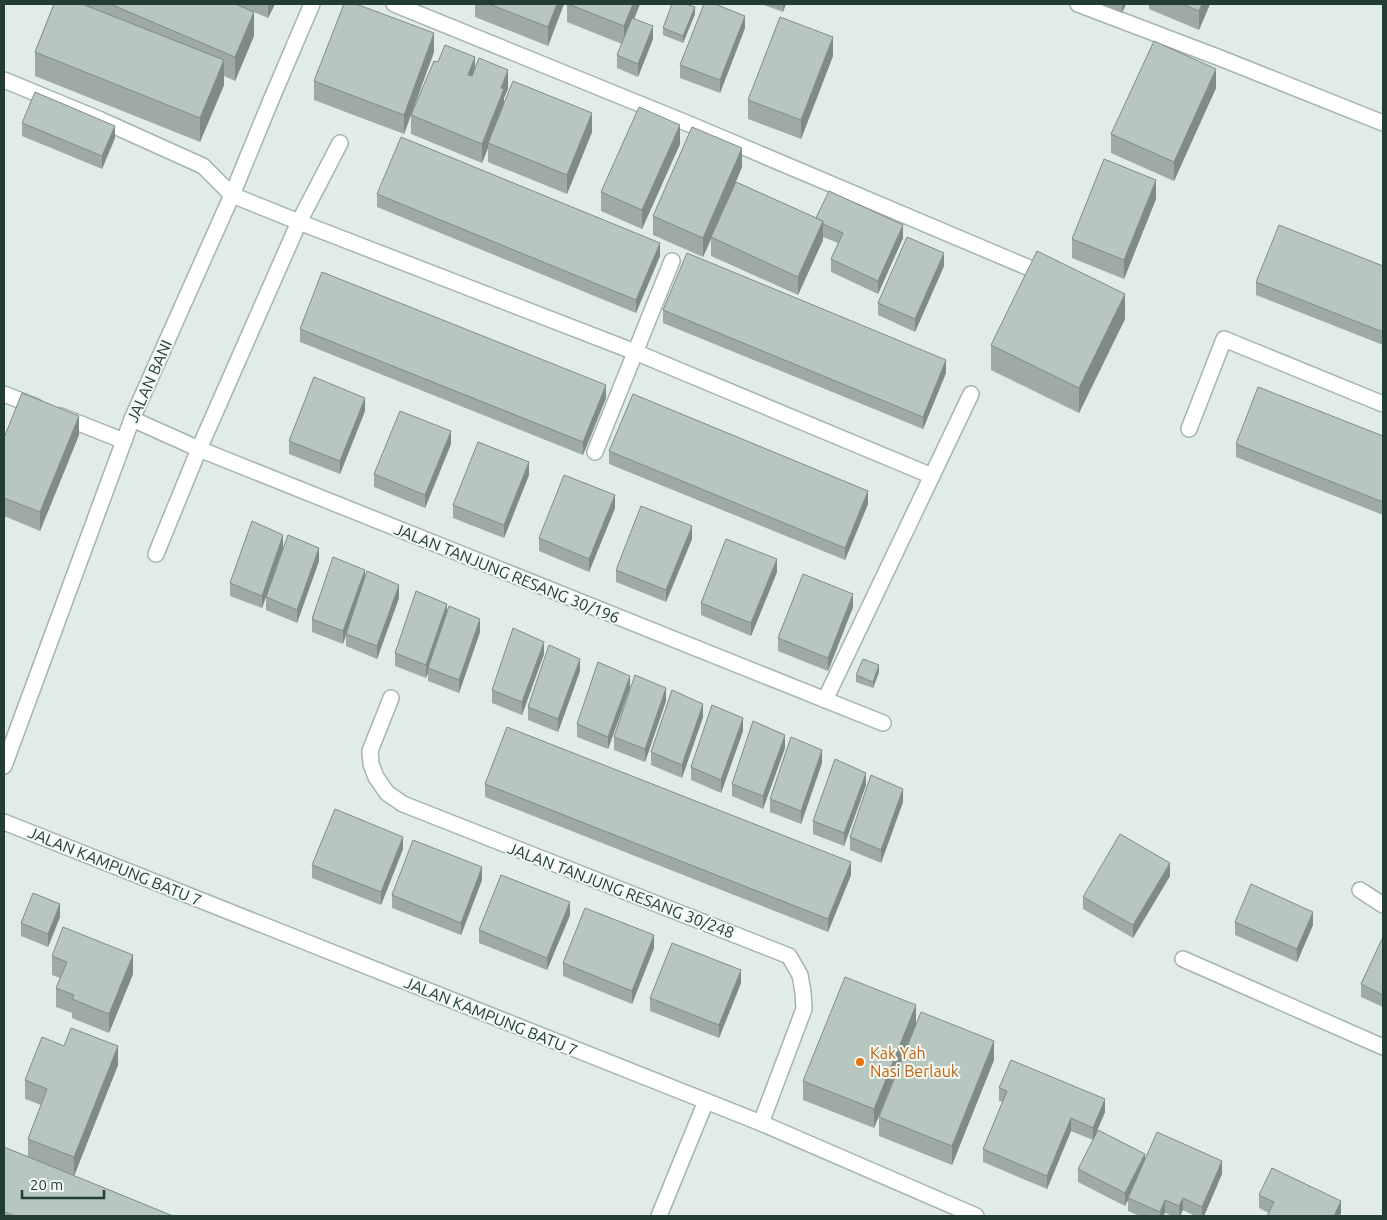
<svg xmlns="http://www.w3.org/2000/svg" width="1387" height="1220" viewBox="0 0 1387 1220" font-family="Ubuntu,sans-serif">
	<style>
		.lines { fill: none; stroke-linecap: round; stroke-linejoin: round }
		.minor-casing { stroke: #a4b4ae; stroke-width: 18 }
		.minor { stroke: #fff; stroke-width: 15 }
		.wall { fill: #9daba4 }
		.shaded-wall { fill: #808b86 }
		.building { fill: #b7c7bf; stroke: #808b86 }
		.food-dot { fill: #e8710a; stroke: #f2f9f5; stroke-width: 2 }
		.labels { text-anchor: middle; stroke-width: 4; stroke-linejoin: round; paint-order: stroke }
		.street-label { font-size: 16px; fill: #213d34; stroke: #f2f9f5 }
		.food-label { font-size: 16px; fill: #c56008; stroke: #f2f9f5; text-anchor: start }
	</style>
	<rect width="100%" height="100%" fill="#e2ece7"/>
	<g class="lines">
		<g class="minor-casing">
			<g id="minor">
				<polyline points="394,4 689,124 1046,275"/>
				<polyline points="1078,4 1220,58 1383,123"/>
				<polyline points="4,80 101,120 203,166 232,195 299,222 635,352 932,476"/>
				<polyline points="4,394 37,407"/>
				<polyline points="61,416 124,441"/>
				<polyline points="132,419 199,449 883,723"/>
				<polyline points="1189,429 1224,339 1383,404"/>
				<polyline points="595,452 672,261"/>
				<polyline points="156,554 199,449 299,222 340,143"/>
				<polyline points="391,698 370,751 371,764 376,777 387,793 403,804 789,956 800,975 803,992 804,1009 761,1123"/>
				<polyline points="825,700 971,394"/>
				<polyline points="4,766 132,419 232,195 271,100 312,4"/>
				<polyline points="4,822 761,1123 976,1216"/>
				<polyline points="1360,890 1383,905"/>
				<polyline points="1183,959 1383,1047"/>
				<polyline points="659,1216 706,1101"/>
			</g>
		</g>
		<use href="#minor" class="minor"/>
	</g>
	<g class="wall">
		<polygon points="52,4 275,4 268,18 254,12 254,36 235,81 224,76 224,85 200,142 35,76 35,52 54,4"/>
		<polygon points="475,4 564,4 548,46 475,17"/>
		<polygon points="567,4 640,4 634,19 653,39 638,77 617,68 617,55 622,44 567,22"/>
		<polygon points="761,4 786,4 783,12"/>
		<polygon points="1099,4 1126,4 1122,13"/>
		<polygon points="1149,4 1210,4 1199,30 1149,9"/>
		<polygon points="695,14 683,43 663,35 663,28"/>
		<polygon points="745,28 720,93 680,78 680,65"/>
		<polygon points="434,52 404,134 314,100 314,81"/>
		<polygon points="833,56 801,139 748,119 748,100"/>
		<polygon points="438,62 475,68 508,89 504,98 504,103 592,132 567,194 488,162 488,148 482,163 411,134 411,115"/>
		<polygon points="1216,88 1174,181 1111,153 1111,134"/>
		<polygon points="22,123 115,138 102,169 22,136"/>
		<polygon points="680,144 642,229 601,211 601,192"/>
		<polygon points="742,167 736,182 816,218 903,238 878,294 831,272 831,259 838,243 823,237 823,240 798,295 711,256 711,239 703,257 653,235 653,216"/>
		<polygon points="377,194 660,256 636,313 377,207"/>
		<polygon points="1156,199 1124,279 1072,258 1072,239"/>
		<polygon points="944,266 915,332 878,315 878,303"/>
		<polygon points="1383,266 1383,345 1256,295 1256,282"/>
		<polygon points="663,310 946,373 923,429 663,323"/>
		<polygon points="1125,319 1079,413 991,370 991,345"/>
		<polygon points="300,329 606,398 583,455 300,342"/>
		<polygon points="365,411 340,474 289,454 289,441"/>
		<polygon points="79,435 40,531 4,516 4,438"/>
		<polygon points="1383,436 1383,515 1236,457 1236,444"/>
		<polygon points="451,444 425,508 374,487 374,474"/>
		<polygon points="609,451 868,504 845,560 609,464"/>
		<polygon points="529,475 504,538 453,518 453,505"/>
		<polygon points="615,508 589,572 539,551 539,538"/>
		<polygon points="692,539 666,602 616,582 616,570"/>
		<polygon points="283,547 319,561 297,623 266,610 266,597 280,558 262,608 230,596 230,583"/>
		<polygon points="777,572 751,636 701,615 701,603"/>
		<polygon points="365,579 399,598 377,659 346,646 346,636 343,644 312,632 312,619"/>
		<polygon points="853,607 828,671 778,651 778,638"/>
		<polygon points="447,610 480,632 459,693 428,681 428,673 426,678 395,666 395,653"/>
		<polygon points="544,654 522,715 492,703 492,690"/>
		<polygon points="580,671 558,732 528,720 528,707"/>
		<polygon points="879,672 873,688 856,682 856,675"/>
		<polygon points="630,688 608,749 577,737 577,724"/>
		<polygon points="666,701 645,762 614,750 614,737"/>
		<polygon points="703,717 682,778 651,765 651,752"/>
		<polygon points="743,731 721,793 691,780 691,767"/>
		<polygon points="785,748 763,809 732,796 732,784"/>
		<polygon points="822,763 801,824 770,812 770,799"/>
		<polygon points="485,784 851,875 828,932 485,797"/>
		<polygon points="866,785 844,846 813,834 813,821"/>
		<polygon points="903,802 881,863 850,850 850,837"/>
		<polygon points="403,849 381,905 312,878 312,865"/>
		<polygon points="1170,876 1133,938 1083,909 1083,897"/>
		<polygon points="482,880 461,935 392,908 392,895"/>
		<polygon points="570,915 547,970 479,943 479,930"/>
		<polygon points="60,917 48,947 21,936 21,923"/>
		<polygon points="1235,922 1313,925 1297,962 1235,935"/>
		<polygon points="1383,940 1383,1007 1361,997 1361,984"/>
		<polygon points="654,948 632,1004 563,976 563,963"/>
		<polygon points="52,956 133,974 109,1033 72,1018 72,1013 56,1007 56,988 60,978 52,975"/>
		<polygon points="741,983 719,1038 650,1011 650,998"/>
		<polygon points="916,1024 874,1128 803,1100 803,1081"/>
		<polygon points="64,1046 118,1065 74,1176 173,1216 4,1216 4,1147 28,1157 28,1139 41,1105 25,1099 25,1080"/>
		<polygon points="994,1060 952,1165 879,1136 879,1117"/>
		<polygon points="999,1088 1105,1112 1097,1131 1145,1161 1222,1174 1204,1216 1195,1216 1183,1210 1180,1216 1173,1216 1165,1213 1163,1216 1140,1216 1128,1211 1128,1199 1125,1206 1078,1182 1078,1169 1093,1140 1071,1131 1047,1189 983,1162 983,1149 1003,1102 999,1101"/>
		<polygon points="1259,1195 1341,1213 1269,1213 1259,1208"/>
	</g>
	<g class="shaded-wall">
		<polygon points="268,4 275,4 268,18"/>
		<polygon points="557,4 564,4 548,46 548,27"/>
		<polygon points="633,4 640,4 624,44 624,26"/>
		<polygon points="783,4 786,4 783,12"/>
		<polygon points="1122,4 1126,4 1122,13"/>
		<polygon points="1202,4 1210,4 1199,30 1199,11"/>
		<polygon points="695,7 695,14 683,43 683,36"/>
		<polygon points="254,12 254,36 235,81 235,57"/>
		<polygon points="745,16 745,28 720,93 720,80"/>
		<polygon points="653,26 653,39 638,77 638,64"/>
		<polygon points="434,33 434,52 404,134 404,115"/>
		<polygon points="833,37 833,56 801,139 801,120"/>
		<polygon points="475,57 475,76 468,93 468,75"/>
		<polygon points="224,60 224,85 200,142 200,118"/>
		<polygon points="1216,69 1216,88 1174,181 1174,162"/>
		<polygon points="508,70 508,89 504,98 504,108 488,143 488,148 482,163 482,144 501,88"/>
		<polygon points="592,113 592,132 567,194 567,175"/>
		<polygon points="680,125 680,144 642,229 642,210"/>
		<polygon points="115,126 115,138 102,169 102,156"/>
		<polygon points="742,148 742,167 711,238 711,237 711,239 703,257 703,238"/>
		<polygon points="1156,180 1156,199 1124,279 1124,260"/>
		<polygon points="823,221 823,240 798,295 798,277"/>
		<polygon points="903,225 903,238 878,294 878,281"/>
		<polygon points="660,243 660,256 636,313 636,300"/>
		<polygon points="944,253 944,266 915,332 915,319"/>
		<polygon points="1125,294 1125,319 1079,413 1079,388"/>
		<polygon points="946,360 946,373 923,429 923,417"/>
		<polygon points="606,385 606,398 583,455 583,442"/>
		<polygon points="365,398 365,411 340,474 340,461"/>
		<polygon points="79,416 79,435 40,531 40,512"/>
		<polygon points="451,431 451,444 425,508 425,495"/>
		<polygon points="529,462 529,475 504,538 504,525"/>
		<polygon points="868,491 868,504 845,560 845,548"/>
		<polygon points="615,495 615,508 589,572 589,559"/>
		<polygon points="692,526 692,539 666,602 666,590"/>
		<polygon points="283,535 283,547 262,608 262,596"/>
		<polygon points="319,548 319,561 297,623 297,610"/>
		<polygon points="777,559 777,572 751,636 751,623"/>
		<polygon points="365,570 365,583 346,634 343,644 343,631"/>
		<polygon points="399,585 399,598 377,659 377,646"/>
		<polygon points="853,594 853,607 828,671 828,658"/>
		<polygon points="447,604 447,617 428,668 428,673 426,678 426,665"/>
		<polygon points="480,619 480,632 459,693 459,680"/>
		<polygon points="544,642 544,654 522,715 522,702"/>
		<polygon points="580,659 580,671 558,732 558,719"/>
		<polygon points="879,665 879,672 873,688 873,682"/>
		<polygon points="630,676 630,688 608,749 608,737"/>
		<polygon points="666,688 666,701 645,762 645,749"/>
		<polygon points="703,704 703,717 682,778 682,765"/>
		<polygon points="743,718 743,731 721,793 721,780"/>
		<polygon points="785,735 785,748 763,809 763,796"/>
		<polygon points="822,750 822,763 801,824 801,811"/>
		<polygon points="866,773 866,785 844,846 844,833"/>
		<polygon points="903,789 903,802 881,863 881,850"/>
		<polygon points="403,837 403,849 381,905 381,892"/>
		<polygon points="851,862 851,875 828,932 828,919"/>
		<polygon points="1170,863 1170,876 1133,938 1133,925"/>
		<polygon points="482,867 482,880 461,935 461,923"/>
		<polygon points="570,902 570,915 547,970 547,958"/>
		<polygon points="60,904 60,917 48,947 48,934"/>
		<polygon points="1313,912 1313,925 1297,962 1297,949"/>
		<polygon points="654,935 654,948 632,1004 632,991"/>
		<polygon points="133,955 133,974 109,1033 109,1014"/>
		<polygon points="741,970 741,983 719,1038 719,1025"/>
		<polygon points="916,1005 916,1024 874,1128 874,1109"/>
		<polygon points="994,1041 994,1060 952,1165 952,1146"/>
		<polygon points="118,1046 118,1065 74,1176 74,1157"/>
		<polygon points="1105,1099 1105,1112 1093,1140 1093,1128"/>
		<polygon points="1071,1118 1071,1131 1047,1189 1047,1176"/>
		<polygon points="1145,1154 1145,1167 1125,1206 1125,1193"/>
		<polygon points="1222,1161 1222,1174 1204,1216 1202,1216 1202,1207"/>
		<polygon points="1183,1198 1183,1210 1180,1216 1179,1216 1179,1206"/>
		<polygon points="1165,1200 1165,1213 1163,1216 1160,1216 1160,1212"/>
		<polygon points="1341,1201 1341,1213 1340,1216 1334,1216"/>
	</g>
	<g class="building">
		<polygon points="54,4 82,4 224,60 200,118 35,52"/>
		<polygon points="110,4 235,4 254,12 235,57"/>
		<polygon points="344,4 356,4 434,33 404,115 314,81"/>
		<polygon points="489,4 557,4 548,27"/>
		<polygon points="568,4 633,4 624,26"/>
		<polygon points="672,4 685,4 695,7 683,36 663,28"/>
		<polygon points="704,4 715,4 745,16 720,80 680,65"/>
		<polygon points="1182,4 1202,4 1199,11"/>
		<polygon points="780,17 833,37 801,120 748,100"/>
		<polygon points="632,18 653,26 638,64 617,55"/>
		<polygon points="1154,41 1216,69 1174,162 1111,134"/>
		<polygon points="445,45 475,57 468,75 472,76 479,58 508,70 501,88 504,89 482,144 411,115 434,61 438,62"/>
		<polygon points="513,81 592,113 567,175 488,143"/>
		<polygon points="35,92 115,126 102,156 22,123"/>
		<polygon points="639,107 680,125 642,210 601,192"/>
		<polygon points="692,127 742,148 703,238 653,216"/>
		<polygon points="401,137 660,243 636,300 377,194"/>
		<polygon points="1104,159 1156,180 1124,260 1072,239"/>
		<polygon points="736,182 823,221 798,277 711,237"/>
		<polygon points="829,191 903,225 878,281 831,259 843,233 823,224 823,221 816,218"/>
		<polygon points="1279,225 1383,266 1383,332 1256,282"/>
		<polygon points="907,237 944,253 915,319 878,303"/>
		<polygon points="1037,251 1125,294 1079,388 991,345"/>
		<polygon points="687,253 946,360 923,417 663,310"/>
		<polygon points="322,272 606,385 583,442 300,329"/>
		<polygon points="314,377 365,398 340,461 289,441"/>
		<polygon points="1258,387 1383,436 1383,502 1236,444"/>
		<polygon points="22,393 79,416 40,512 4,498 4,438"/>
		<polygon points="633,394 868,491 845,548 609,451"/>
		<polygon points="400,411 451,431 425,495 374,474"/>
		<polygon points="478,442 529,462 504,525 453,505"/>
		<polygon points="564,475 615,495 589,559 539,538"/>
		<polygon points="641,506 692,526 666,590 616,570"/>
		<polygon points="252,521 283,535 262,596 230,583"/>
		<polygon points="288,535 319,548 297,610 266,597"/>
		<polygon points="726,539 777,559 751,623 701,603"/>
		<polygon points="333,557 365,570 343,631 312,619"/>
		<polygon points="367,571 399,585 377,646 346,634"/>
		<polygon points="803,574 853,594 828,658 778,638"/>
		<polygon points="416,591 447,604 426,665 395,653"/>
		<polygon points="449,606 480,619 459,680 428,668"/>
		<polygon points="513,628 544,642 522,702 492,690"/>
		<polygon points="549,645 580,659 558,719 528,707"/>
		<polygon points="863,659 879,665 873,682 856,675"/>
		<polygon points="598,662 630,676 608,737 577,724"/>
		<polygon points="635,675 666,688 645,749 614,737"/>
		<polygon points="672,690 703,704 682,765 651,752"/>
		<polygon points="712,705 743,718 721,780 691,767"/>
		<polygon points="753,721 785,735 763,796 732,784"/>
		<polygon points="507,727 851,862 828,919 485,784"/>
		<polygon points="791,737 822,750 801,811 770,799"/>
		<polygon points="835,759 866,773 844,833 813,821"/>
		<polygon points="871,775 903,789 881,850 850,837"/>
		<polygon points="335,809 403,837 381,892 312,865"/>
		<polygon points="1120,834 1170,863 1133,925 1083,897"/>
		<polygon points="413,840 482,867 461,923 392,895"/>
		<polygon points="501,875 570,902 547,958 479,930"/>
		<polygon points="1251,884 1313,912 1297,949 1235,922"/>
		<polygon points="33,893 60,904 48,934 21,923"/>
		<polygon points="585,908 654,935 632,991 563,963"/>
		<polygon points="63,927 133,955 109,1014 72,999 74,995 56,988 67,962 52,956"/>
		<polygon points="1382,939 1383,940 1383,995 1361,984"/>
		<polygon points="672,943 741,970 719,1025 650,998"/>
		<polygon points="845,977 916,1005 874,1109 803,1081"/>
		<polygon points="921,1012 994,1041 952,1146 879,1117"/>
		<polygon points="71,1028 118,1046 74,1157 28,1139 47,1089 25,1080 42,1037 64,1046"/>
		<polygon points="1011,1060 1105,1099 1093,1128 1071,1118 1047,1176 983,1149 1007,1091 999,1088"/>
		<polygon points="1098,1130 1145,1154 1125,1193 1078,1169"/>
		<polygon points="1157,1132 1222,1161 1202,1207 1183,1198 1179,1206 1165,1200 1160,1212 1128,1198"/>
		<polygon points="4,1147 173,1216 15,1216 4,1212"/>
		<polygon points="1272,1168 1341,1201 1334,1216 1267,1216 1274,1202 1259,1195"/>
	</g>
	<circle class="food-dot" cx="860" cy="1062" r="5"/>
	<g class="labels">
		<g class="street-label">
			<text transform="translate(149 381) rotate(-66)" y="6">JALAN BANI</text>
			<text transform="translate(507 573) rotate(22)" y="6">JALAN TANJUNG RESANG 30/196</text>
			<text transform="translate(115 866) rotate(22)" y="6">JALAN KAMPUNG BATU 7</text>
			<text transform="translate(621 890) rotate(21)" y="6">JALAN TANJUNG RESANG 30/248</text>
			<text transform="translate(491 1016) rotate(22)" y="6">JALAN KAMPUNG BATU 7</text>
		</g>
		<g class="food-label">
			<text x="870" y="1059">Kak Yah<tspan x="870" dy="18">Nasi Berlauk</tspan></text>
		</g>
	</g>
	<rect width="1387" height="1220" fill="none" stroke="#213d34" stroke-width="10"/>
	<path d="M22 1190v8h82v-8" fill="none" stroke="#213d34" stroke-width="2.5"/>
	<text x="30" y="1190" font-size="15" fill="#213d34" stroke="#f2f9f5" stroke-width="4" paint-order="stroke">20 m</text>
</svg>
